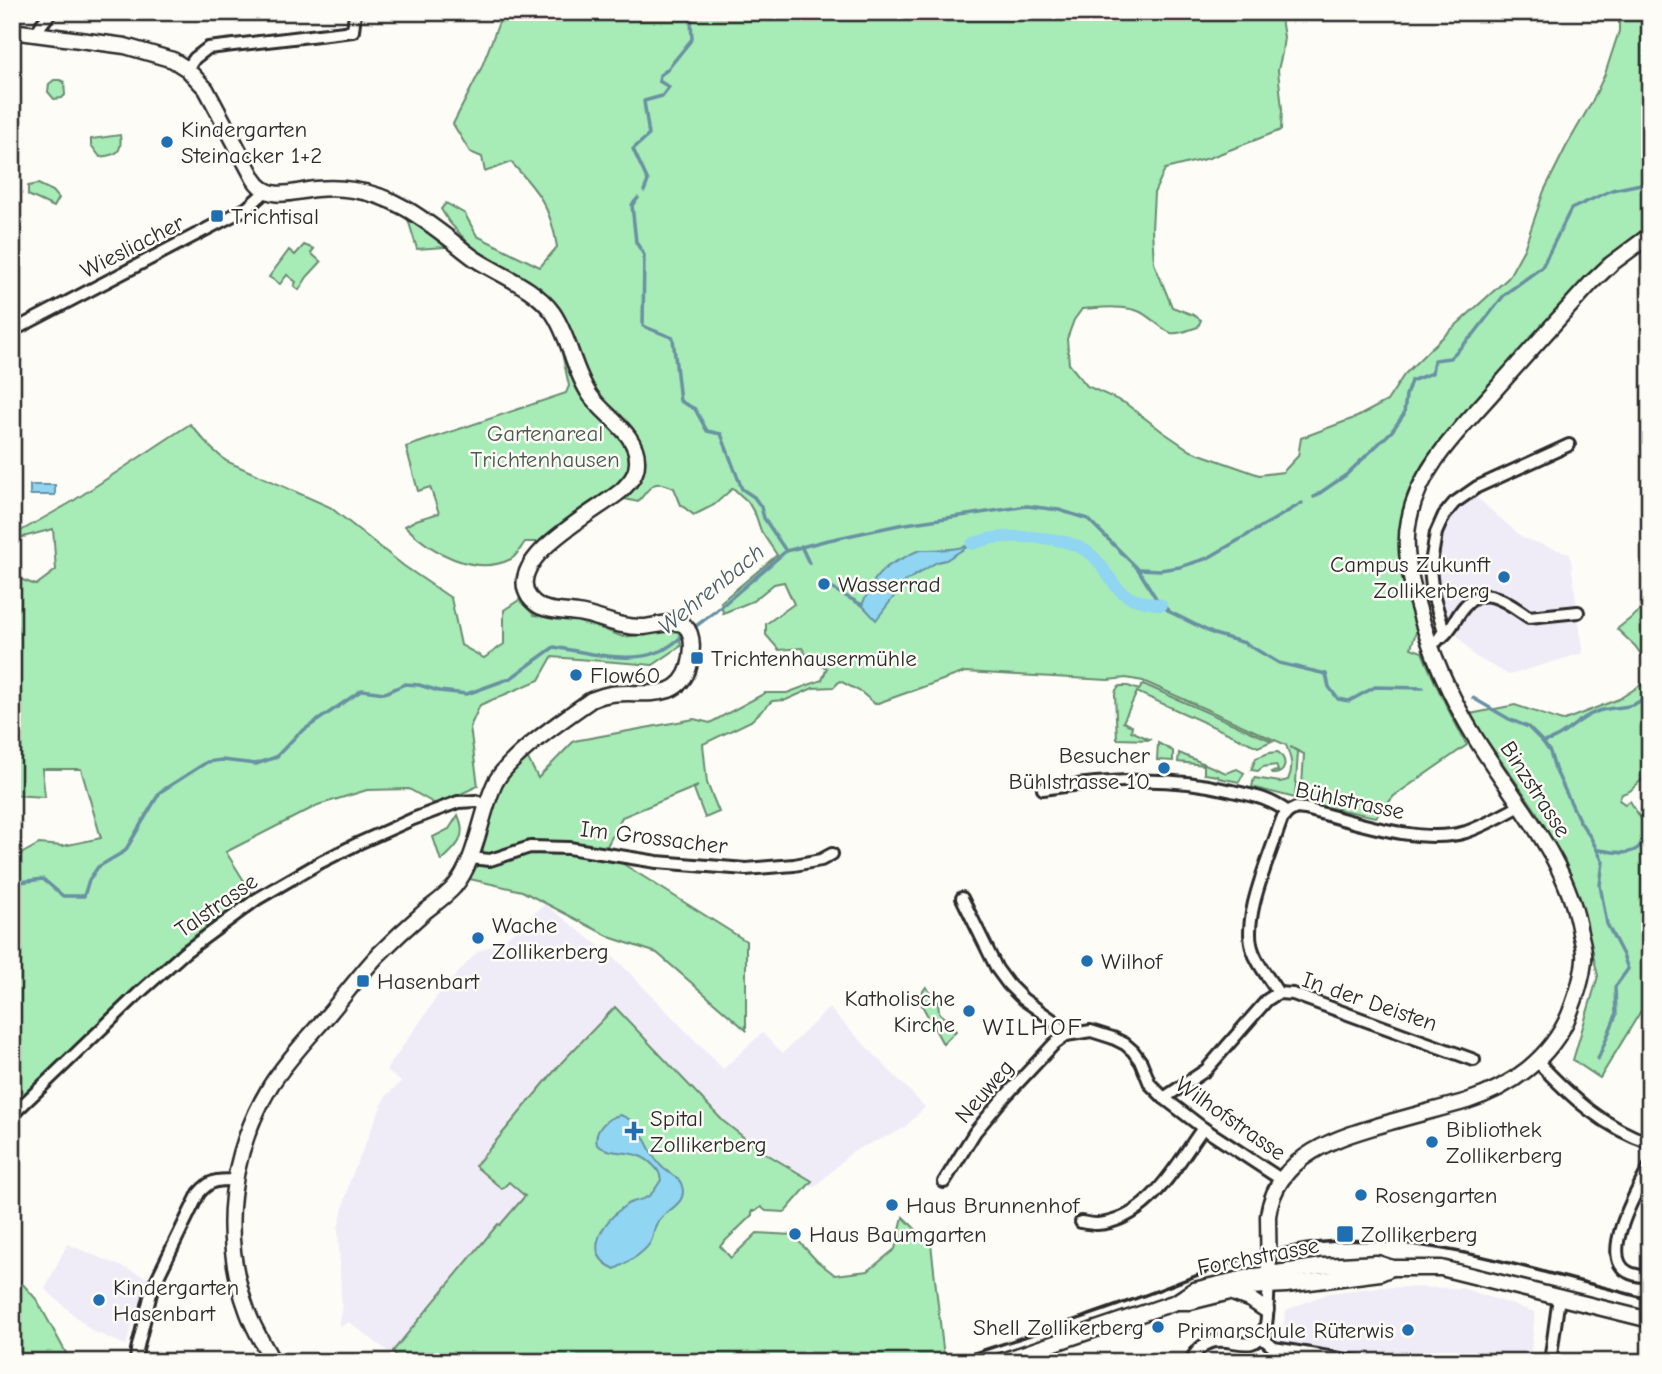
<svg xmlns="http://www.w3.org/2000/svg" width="1662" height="1374" viewBox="0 0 1662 1374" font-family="'Comic Neue',sans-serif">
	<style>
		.built { fill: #f0ecf7 }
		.green { fill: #a7ebb6; stroke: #698b70; stroke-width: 2 }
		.water { fill: #90d5f2; stroke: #6891a2; stroke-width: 2 }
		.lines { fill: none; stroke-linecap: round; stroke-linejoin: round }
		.stream { stroke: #6891a2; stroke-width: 3.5 }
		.canal { stroke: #90d5f2; stroke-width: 12 }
		.street-casing { stroke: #2b2b2b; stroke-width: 16 }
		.secondary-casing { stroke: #2b2b2b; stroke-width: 19 }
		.street { stroke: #fdfcf7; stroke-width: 10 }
		.secondary { stroke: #fdfcf7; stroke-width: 14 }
		.rail { stroke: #2b2b2b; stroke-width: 3.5 }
		.poi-dot { fill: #1f6fb2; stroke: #fdfcf7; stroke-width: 2.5 }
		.labels { text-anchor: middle; stroke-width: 5; stroke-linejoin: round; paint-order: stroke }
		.poi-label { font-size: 23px; fill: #2b2b2b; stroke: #fdfcf7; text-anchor: start }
		.street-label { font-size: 23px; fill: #2b2b2b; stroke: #fdfcf7 }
		.park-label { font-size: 23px; fill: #4a5b4e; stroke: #fdfcf7 }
		.water-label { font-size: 24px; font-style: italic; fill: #495e67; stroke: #fdfcf7 }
		.neighbourhood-label { font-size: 24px; letter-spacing: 2px; fill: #2b2b2b; stroke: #fdfcf7 }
	</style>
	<rect width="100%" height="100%" fill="#fdfcf7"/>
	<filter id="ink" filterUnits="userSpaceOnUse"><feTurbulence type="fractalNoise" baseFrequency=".0143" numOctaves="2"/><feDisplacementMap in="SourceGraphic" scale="14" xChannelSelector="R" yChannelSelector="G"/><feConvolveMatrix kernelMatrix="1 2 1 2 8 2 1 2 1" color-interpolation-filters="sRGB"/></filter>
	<g filter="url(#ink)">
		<g class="built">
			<polygon points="1475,496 1523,538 1570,554 1583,653 1509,675 1474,656 1446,622 1436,592 1435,562 1440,531 1457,506"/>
			<polygon points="545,904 618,961 723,1069 762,1033 783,1053 829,1008 925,1107 904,1128 893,1134 853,1151 815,1187 758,1182 402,1362 349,1322 339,1327 342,1312 338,1228 350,1180 385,1097 401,1082 386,1070 425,1015 437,996 477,952 504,940"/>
			<polygon points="67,1244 149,1278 136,1311 126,1345 92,1331 45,1289"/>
			<polygon points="1378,1287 1462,1288 1535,1312 1530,1362 1301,1362 1303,1352 1280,1349 1286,1310 1329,1293"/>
		</g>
		<g class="green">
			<path d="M503 12H1280L1284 37 1282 53 1278 70 1282 109 1281 130 1209 158 1165 169 1154 193 1152 229 1154 263 1172 307 1193 315 1201 320 1198 327C1190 329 1180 335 1171 333 1162 330 1149 315 1138 311 1123 305 1098 308 1082 309L1074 320 1067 339 1069 364 1087 386 1125 403 1163 432 1191 451 1259 475 1283 472 1298 456 1301 438 1357 417 1387 401 1404 375 1431 348 1508 278 1524 249 1544 191 1566 147 1593 100 1605 74 1619 31V12H1650V238L1611 264 1498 379 1424 463 1407 499 1401 525 1399 549 1402 577 1417 629 1411 648 1422 652C1435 685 1450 714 1467 745L1394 796 1376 817 1301 802 1304 754 1290 747 1298 752 1295 798 1252 787 1254 778 1280 782 1288 780C1294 767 1291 758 1286 745L1143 681 1126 678 1108 680 965 672 875 704 861 692 840 681 834 687 813 688 786 700 772 701 751 721 703 744 707 783 719 812 705 818 694 789 698 786 622 817 604 852 746 941V1030L657 953 612 938 522 891 461 877 493 790 524 751 538 778 574 741 694 719 710 723 765 693H787L822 680 827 668 810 661 802 648 779 650 766 635V624L794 604 784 582 774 584 753 601 723 613 721 602 777 555 761 531 756 516 748 502 733 488 714 505 694 515 681 505 674 488C653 478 651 486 638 502L602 494 538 542H525C521 547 517 556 511 559 475 577 430 552 405 526L416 520 439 513 430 487 418 491 406 447 566 393 569 386 550 297 471 246 449 222 441 209 446 203 465 214 477 236 540 267 557 247C551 207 538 191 511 162L485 172 482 157 470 152 453 124 480 71Z"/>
			<polygon points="54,80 60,80 64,82 65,95 62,98 54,99 48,92 49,84"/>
			<path d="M120 135C123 153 116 155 100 157L91 145V139Z"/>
			<polygon points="38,184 53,191 59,198 54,207 28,195 28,186"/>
			<polygon points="407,216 446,247 417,249"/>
			<polygon points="304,245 314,249 311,253 321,262 307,277 299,290 294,286 296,282 287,275 280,284 269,277 289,250 295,255"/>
			<polygon points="190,424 211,448 226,461 330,507 404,566 451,598 461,645 484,658 504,644 504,610 519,600 534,615 572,620 603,629 623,637 679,630 681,646 653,665 552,657 539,680 480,705 470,727 478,786 437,805 409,789 367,790 318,805 226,852 253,895 185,952 12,1115 12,859 39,844 63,846 101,838 81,769 42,769 45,797 12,795 12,576 36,585 56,570 53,529 12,540 12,536 70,503"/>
			<polygon points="1650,603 1650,667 1635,646 1617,629"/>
			<polygon points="1650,679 1650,772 1630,791 1622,794 1619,800 1625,804 1630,801 1650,833 1650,867 1646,902 1650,921 1650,996 1600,1078 1573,1060 1598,976 1585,920 1565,861 1534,808 1488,742 1470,714 1515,705 1562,721 1619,699"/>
			<polygon points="1143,684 1272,741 1258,747 1137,692 1123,722 1132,726 1131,731 1151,740 1117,739 1115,695 1116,690 1120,686 1128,686 1139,690"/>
			<polygon points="1158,743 1173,751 1173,761 1157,760"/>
			<path d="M1278 752C1288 759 1287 775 1272 774L1271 772 1278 771 1276 765 1263 767 1258 771 1251 770 1256 758 1269 753Z"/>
			<polygon points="1179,753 1226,773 1237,769 1244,773 1239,782 1219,778 1218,776 1204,774 1204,765 1178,762"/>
			<path d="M458 815C468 837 457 847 441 861L433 837 449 829Z"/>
			<polygon points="926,987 938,1002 939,1012 956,1031 943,1044 918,998"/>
			<polygon points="615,1007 723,1121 760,1150 812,1181 785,1212 766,1211 761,1207 756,1211 752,1211 752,1215 720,1246 731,1258 757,1233 793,1235 817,1261 835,1275 868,1271 895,1249 903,1217 931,1244 944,1357 929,1362 399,1362 393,1351 498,1224 500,1225 525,1196 509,1182 502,1189 475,1166 562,1062"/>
			<polygon points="12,1272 37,1300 71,1362 12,1362"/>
		</g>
		<g class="water">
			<rect x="30" y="485" width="25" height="10"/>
			<path d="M972 544 946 560 937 562 906 581 876 620 862 605C872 582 878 569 901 559 908 556 914 551 922 550 940 549 955 551 972 544Z"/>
			<path d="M620 1115C640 1121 644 1140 653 1155 656 1160 662 1168 667 1171 673 1176 680 1178 682 1186 688 1205 664 1210 657 1223 653 1229 654 1237 650 1243 642 1255 627 1262 615 1269 580 1254 604 1220 626 1205 632 1201 640 1201 647 1197 653 1194 657 1186 661 1180 660 1174 659 1171 654 1166 635 1146 615 1158 597 1145 593 1131 606 1118 620 1115Z"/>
		</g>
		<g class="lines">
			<g class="stream">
				<polyline points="644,191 648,181 633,149 649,135 644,101 662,96 669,87 659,81 660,75 667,70 692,39 691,21 692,12"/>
				<polyline points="638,198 632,205 636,242 644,255 643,326 673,338 680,401 695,409 707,431 721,434 742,489 754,497 761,507 764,518 786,551"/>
				<polyline points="1314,497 1346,475 1392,431 1404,414 1406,395 1411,381 1432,373 1434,360 1450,358 1474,334 1505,294 1542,267 1571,209 1612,190 1641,184 1650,179"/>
				<polyline points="801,546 809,563"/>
				<polyline points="1139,569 1160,570 1180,567 1208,558 1302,503"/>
				<polyline points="824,584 862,605"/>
				<polyline points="692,629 716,611 786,551 824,541 899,525 1027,506 1059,510 1088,519 1138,569 1157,600 1170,612 1214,634 1245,643 1279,663 1326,674 1329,687 1338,699 1349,701 1375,687 1423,688"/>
				<path d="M1473 698 1509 719 1528 727 1543 742C1563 739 1576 719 1596 712 1617 704 1637 713 1650 689"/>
				<polyline points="1543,742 1550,752 1555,769 1579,820 1591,838 1603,862 1600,885 1607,924 1623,955 1628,969 1615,987 1616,1015 1598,1059"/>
				<path d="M1599 850C1612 851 1628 857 1639 847 1643 842 1646 836 1650 832"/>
				<path d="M12 883 43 879 63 896H84L89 880 98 867 125 851 160 792 207 762 222 760 256 764 276 757 298 734 362 690 385 693 405 684 419 685 439 691 467 694 511 678 554 647C584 652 629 664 658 652 668 649 677 640 686 634"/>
			</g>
			<path class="canal" d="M972 544C979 542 986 539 993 538 1021 535 1072 536 1093 556 1106 568 1113 589 1129 597 1139 602 1151 603 1161 605"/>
			<g class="street-casing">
				<g id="street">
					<polyline points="37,34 41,25 51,12"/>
					<polyline points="187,69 195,58 208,48 353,31 355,12"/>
					<polyline points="12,331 247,208 266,191"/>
					<path d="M1442 637C1454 627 1455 617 1465 606 1485 582 1510 605 1529 617L1578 612"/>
					<polyline points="1430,644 1437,641 1444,631 1433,595 1430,569 1436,533 1444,515 1454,503 1477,487 1569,445"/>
					<path d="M1043 789C1109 780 1167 775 1232 791 1255 796 1268 798 1288 812"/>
					<path d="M1288 812 1296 808 1305 809C1350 820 1420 846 1466 832 1484 826 1503 815 1520 806"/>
					<polyline points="470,858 490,860 530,847 569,848 657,862 746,869 794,865 821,860 832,854"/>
					<polyline points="962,898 997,969 1008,984 1023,999 1054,1021 1066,1035"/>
					<polyline points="1278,993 1293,994 1474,1060"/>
					<path d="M1278 993C1270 979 1258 966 1253 951 1241 920 1268 861 1278 830L1282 819 1288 812"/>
					<polyline points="1066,1035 1091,1031 1113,1038 1125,1044 1133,1051 1141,1062 1150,1084 1164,1098 1203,1128 1282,1180"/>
					<path d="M1537 1061C1570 1096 1604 1128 1650 1143"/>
					<polyline points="1164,1098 1206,1070 1267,1000 1278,993"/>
					<polyline points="12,1115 140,992 185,952 257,899 321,862 359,843 413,819 458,802 476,801 487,806"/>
					<path d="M1650 1166C1639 1187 1598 1256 1628 1272 1635 1276 1642 1276 1650 1277"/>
					<polyline points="944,1182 975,1132 1000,1102 1054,1044 1066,1035"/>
					<path d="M1081 1222C1086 1223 1092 1224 1097 1224 1148 1221 1176 1165 1203 1128"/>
					<polyline points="1261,1337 1274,1348 1358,1362"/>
					<path d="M136 1362 137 1350 152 1289 199 1193C210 1180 217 1180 234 1180"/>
					<path d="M1190 1362C1214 1316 1250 1364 1264 1331 1269 1321 1267 1298 1269 1286"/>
					<polyline points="1550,1362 1559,1297"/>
				</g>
			</g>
			<g class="secondary-casing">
				<g id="secondary">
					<path d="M12 31 125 46 173 60 187 69 206 89 254 179C269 203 293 191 316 189 328 188 341 188 353 190 392 195 421 217 451 240 460 247 470 256 480 262 505 277 536 289 553 313 570 338 573 370 590 395 604 416 639 434 637 463 637 474 630 482 622 490 601 509 503 558 529 597 532 601 537 605 541 607 552 612 566 611 578 613 602 617 619 628 644 627 654 626 678 619 685 626 695 635 692 656 689 667 686 677 679 686 669 690 649 697 626 690 606 695 601 696 596 698 591 700 565 718 508 757 495 783 480 815 477 860 454 887 445 897 433 905 422 914 407 927 393 940 379 954 361 973 345 995 328 1015 309 1037 287 1060 271 1085 230 1153 219 1234 247 1310 253 1328 264 1345 273 1362"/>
					<path d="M1269 1286 1268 1216C1276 1153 1342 1136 1394 1121 1418 1114 1443 1108 1467 1101 1511 1087 1551 1058 1569 1015 1576 997 1583 978 1584 959 1585 950 1582 941 1580 933 1568 859 1514 801 1476 739 1450 697 1430 651 1417 603 1410 576 1403 548 1409 520 1419 467 1461 429 1495 390 1527 354 1559 318 1591 283L1611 264 1650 235"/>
					<polyline points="1230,1292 1251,1300 1266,1310"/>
					<polyline points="1177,1302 1190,1302 1250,1287 1286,1285 1380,1273 1392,1268"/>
					<polyline points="999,1362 1176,1302 1194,1290 1249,1277 1323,1266 1377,1263 1392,1268 1441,1268 1650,1320"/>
				</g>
			</g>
			<use href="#street" class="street"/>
			<use href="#secondary" class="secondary"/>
			<path class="rail" d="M947 1362C1008 1342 1069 1323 1129 1301 1199 1276 1262 1245 1337 1241 1405 1238 1472 1253 1537 1270 1574 1280 1612 1289 1650 1300"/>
		</g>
	</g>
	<g class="poi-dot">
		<circle cx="167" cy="142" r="7"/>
		<rect x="210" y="209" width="14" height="14" rx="3.5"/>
		<circle cx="1504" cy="577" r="7"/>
		<circle cx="824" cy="584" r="7"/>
		<rect x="690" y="651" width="14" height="14" rx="3.5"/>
		<circle cx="576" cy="675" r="7"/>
		<circle cx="1164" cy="768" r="7"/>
		<circle cx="478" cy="938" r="7"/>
		<circle cx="1087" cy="961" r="7"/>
		<rect x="356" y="974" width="14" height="14" rx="3.5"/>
		<circle cx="969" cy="1011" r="7"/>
		<path d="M630.5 1120.5h7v7h7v7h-7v7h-7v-7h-7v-7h7z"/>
		<circle cx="1432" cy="1142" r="7"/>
		<circle cx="1361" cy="1195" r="7"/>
		<circle cx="892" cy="1205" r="7"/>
		<circle cx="795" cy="1234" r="7"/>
		<rect x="1336" y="1225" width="18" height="18" rx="3.5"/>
		<circle cx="99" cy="1300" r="7"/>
		<circle cx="1158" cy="1327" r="7"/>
		<circle cx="1408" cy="1330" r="7"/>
	</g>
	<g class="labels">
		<g class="poi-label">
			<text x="181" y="137">Kindergarten<tspan x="181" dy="26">Steinacker 1+2</tspan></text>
			<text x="231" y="224">Trichtisal</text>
			<text x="1490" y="572" text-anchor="end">Campus Zukunft<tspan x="1490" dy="26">Zollikerberg</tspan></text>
			<text x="838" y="592">Wasserrad</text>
			<text x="711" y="666">Trichtenhausermühle</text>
			<text x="590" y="683">Flow60</text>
			<text x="1150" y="763" text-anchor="end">Besucher<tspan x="1150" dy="26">Bühlstrasse 10</tspan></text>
			<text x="492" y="933">Wache<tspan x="492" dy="26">Zollikerberg</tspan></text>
			<text x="1101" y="969">Wilhof</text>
			<text x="377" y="989">Hasenbart</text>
			<text x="955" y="1006" text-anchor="end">Katholische<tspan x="955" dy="26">Kirche</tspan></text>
			<text x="650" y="1126">Spital<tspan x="650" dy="26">Zollikerberg</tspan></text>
			<text x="1446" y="1137">Bibliothek<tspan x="1446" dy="26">Zollikerberg</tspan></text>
			<text x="1375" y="1203">Rosengarten</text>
			<text x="906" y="1213">Haus Brunnenhof</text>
			<text x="809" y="1242">Haus Baumgarten</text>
			<text x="1361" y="1242">Zollikerberg</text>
			<text x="113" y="1295">Kindergarten<tspan x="113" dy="26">Hasenbart</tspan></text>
			<text x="1144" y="1335" text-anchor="end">Shell Zollikerberg</text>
			<text x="1394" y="1338" text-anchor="end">Primarschule Rüterwis</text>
		</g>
		<g class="street-label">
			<text transform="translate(132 246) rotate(-27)" y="8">Wiesliacher</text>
			<text transform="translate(1536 789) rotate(57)" y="8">Binzstrasse</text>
			<text transform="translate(1350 800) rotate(12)" y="8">Bühlstrasse</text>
			<text transform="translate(654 837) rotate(7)" y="8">Im Grossacher</text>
			<text transform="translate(216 905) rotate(-35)" y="8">Talstrasse</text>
			<text transform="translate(1370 1001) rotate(19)" y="8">In der Deisten</text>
			<text transform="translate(984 1091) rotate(-49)" y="8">Neuweg</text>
			<text transform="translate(1231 1118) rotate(35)" y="8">Wilhofstrasse</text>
			<text transform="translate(1258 1256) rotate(-11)" y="8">Forchstrasse</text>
		</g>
		<g class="park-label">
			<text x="545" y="441">Gartenareal<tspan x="545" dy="26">Trichtenhausen</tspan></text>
		</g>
		<g class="water-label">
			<text transform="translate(711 589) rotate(-39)" y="8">Wehrenbach</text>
		</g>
		<g class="neighbourhood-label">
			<text x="1033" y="1035">WILHOF</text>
		</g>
	</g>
	<rect width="1662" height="1374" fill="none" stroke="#fdfcf7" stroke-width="42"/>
	<rect x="21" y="21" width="1620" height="1332" fill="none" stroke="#2b2b2b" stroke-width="2.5" filter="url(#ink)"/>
</svg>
